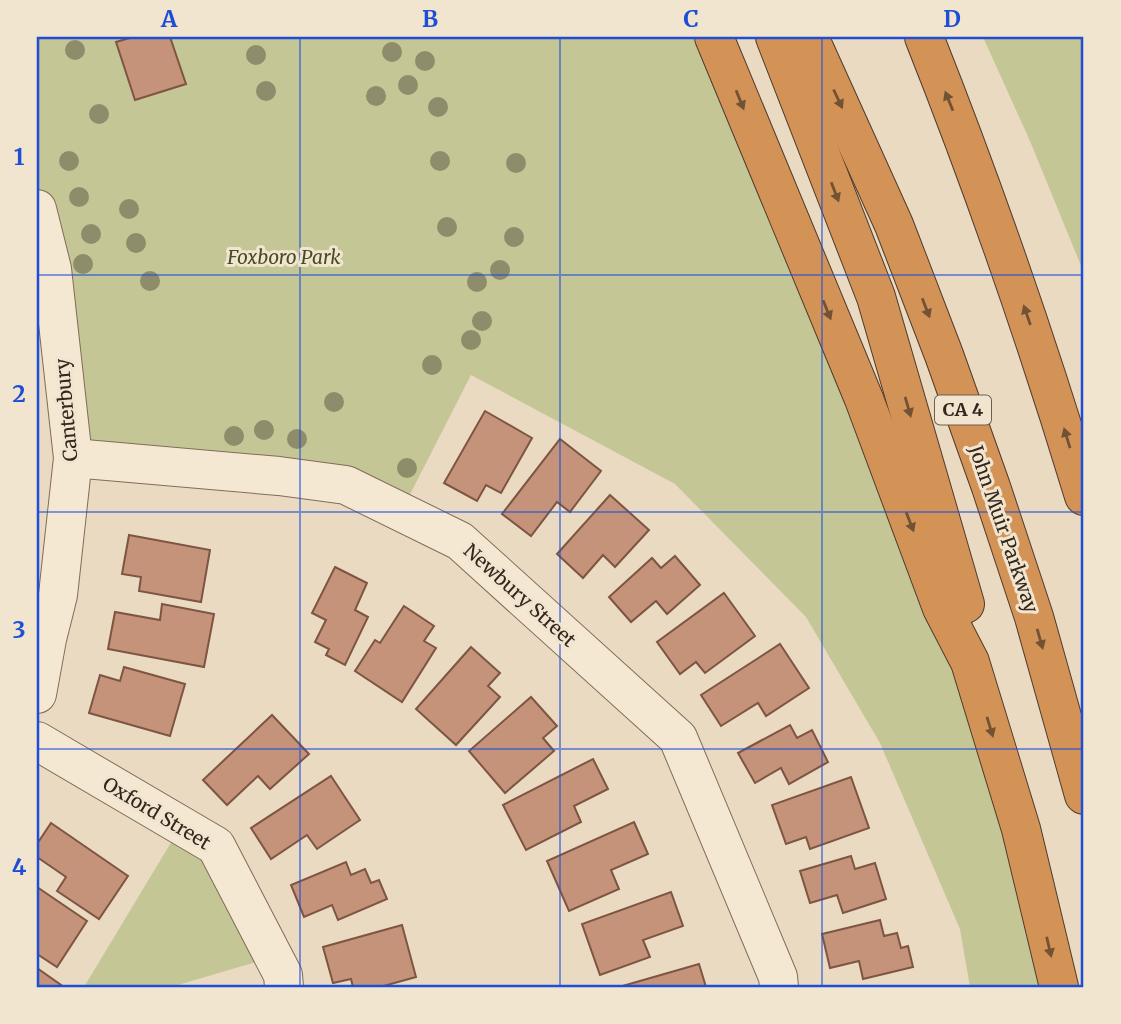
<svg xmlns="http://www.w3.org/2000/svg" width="1121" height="1024" viewBox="0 0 1121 1024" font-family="Merriweather,serif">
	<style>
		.green { fill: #c4c696 }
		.building { fill: #c49379; stroke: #7e5542; stroke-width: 2 }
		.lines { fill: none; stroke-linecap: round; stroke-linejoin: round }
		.minor-casing { stroke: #816c5a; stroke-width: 40 }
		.highway-casing { stroke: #4f3b2e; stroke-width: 40 }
		.minor { stroke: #f5e8d3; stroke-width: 38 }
		.highway { stroke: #d39357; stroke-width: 38 }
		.tree { fill: #8f8c6b }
		.oneway { fill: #725234 }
		.grid { fill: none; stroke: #1d4ed8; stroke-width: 2; stroke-opacity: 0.55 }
		.labels { text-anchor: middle; stroke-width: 6; stroke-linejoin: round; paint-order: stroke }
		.shield { fill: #f1e5cf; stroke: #6b5f52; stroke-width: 2 }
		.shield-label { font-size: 18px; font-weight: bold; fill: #32261d }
		.park-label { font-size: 19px; font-style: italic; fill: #464c25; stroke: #f1e5cf }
		.street-label { font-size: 19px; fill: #32261d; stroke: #f1e5cf }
		.neatline { fill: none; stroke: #1d4ed8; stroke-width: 2.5 }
		.grid-label { font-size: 23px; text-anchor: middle; font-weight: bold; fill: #1d4ed8 }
	</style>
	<rect width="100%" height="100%" fill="#e9dac1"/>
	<g class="green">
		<polygon points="37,37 714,37 864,399 1059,987 970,987 960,929 880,743 806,617 675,484 471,375 401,512 73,458 37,209"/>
		<polygon points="983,37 1084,37 1084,273 1030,141"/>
		<polygon points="181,826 273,957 171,987 84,987"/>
	</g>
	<g class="building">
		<polygon points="133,37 170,37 186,84 135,100 116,42"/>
		<polygon points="485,411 532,438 501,493 486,485 477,501 444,483"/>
		<polygon points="560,439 601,471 570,512 557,502 531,536 502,514"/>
		<polygon points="610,495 649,530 615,567 603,555 583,578 557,554"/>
		<polygon points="129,535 210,550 201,602 139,591 141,577 122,574"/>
		<polygon points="675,556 700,585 667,614 656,601 631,622 609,597 652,558 661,568"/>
		<polygon points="335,567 367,583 355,610 368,617 345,665 326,655 329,649 315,642 326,620 312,613"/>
		<polygon points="724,593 755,636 705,673 696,662 680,674 657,642"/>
		<polygon points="162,604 214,614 204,667 108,649 115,612 160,620"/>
		<polygon points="404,606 434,626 424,641 436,648 402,702 355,671 375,640 380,643"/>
		<polygon points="780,644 809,688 766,716 758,703 721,726 701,695"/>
		<polygon points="471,647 500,673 488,686 500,697 456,745 416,709"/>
		<polygon points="124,667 185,684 170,736 89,713 100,675 120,681"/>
		<polygon points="531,697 557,726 543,738 554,751 505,793 469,751"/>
		<polygon points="272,715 309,754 270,789 258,776 227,805 203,780"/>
		<polygon points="790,725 797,738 812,730 828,762 789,784 781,768 755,783 738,753"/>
		<polygon points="593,759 608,789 574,806 581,822 526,850 503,805"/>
		<polygon points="331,776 360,820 317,849 307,835 271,859 251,828"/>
		<polygon points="851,777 869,828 810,849 806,837 786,844 772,805"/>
		<polygon points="634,822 648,854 611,870 619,889 569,911 547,861"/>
		<polygon points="51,823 128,876 99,919 57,891 66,877 37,857 37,844"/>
		<polygon points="851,856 855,869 875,863 886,899 843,913 837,895 810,903 800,871"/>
		<polygon points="346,862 351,875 365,869 371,883 379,880 387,899 338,920 332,905 304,917 291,885"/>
		<polygon points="37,887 87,921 57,967 37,954"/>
		<polygon points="671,892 683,926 643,940 650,957 600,975 582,924"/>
		<polygon points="880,920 884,936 897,933 901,948 908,946 913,967 863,979 859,961 830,968 822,934"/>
		<polygon points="402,925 416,977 380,987 353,987 351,979 333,983 323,947"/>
		<polygon points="699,964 706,987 619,987"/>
		<polygon points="37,968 61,985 59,987 37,987"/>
	</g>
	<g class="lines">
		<g class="minor-casing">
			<g id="minor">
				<polyline points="37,209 52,269 73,458 58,595 47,639 37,694"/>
				<polyline points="73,458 279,476 346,485 460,541 678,738 778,977 779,987"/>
				<polyline points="37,741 216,846 283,975 284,987"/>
			</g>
		</g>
		<g class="highway-casing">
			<g id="highway">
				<polyline points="714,37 864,399 942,608 970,662 1021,829 1059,987"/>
				<polyline points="775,37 876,297 965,604"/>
				<polyline points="809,37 894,225 944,355 991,487 1034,617 1084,795"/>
				<path d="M924 37C984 188 1037 341 1084 496"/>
			</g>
		</g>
		<use href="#minor" class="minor"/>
		<use href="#highway" class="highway"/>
	</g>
	<g class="tree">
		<circle cx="75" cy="50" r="10"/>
		<circle cx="392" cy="52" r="10"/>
		<circle cx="256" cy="55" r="10"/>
		<circle cx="425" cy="61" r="10"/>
		<circle cx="408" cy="85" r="10"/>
		<circle cx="266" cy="91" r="10"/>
		<circle cx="376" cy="96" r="10"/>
		<circle cx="438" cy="107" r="10"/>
		<circle cx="99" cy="114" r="10"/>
		<circle cx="69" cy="161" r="10"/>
		<circle cx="440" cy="161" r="10"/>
		<circle cx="516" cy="163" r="10"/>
		<circle cx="79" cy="197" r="10"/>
		<circle cx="129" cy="209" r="10"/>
		<circle cx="447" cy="227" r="10"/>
		<circle cx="91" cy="234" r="10"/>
		<circle cx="514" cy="237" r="10"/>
		<circle cx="136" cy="243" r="10"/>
		<circle cx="83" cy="264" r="10"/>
		<circle cx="500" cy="270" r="10"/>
		<circle cx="150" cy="281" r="10"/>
		<circle cx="477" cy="282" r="10"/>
		<circle cx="482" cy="321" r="10"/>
		<circle cx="471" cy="340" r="10"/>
		<circle cx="432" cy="365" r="10"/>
		<circle cx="334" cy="402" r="10"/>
		<circle cx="264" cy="430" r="10"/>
		<circle cx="234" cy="436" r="10"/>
		<circle cx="297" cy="439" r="10"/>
		<circle cx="407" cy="468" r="10"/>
	</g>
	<defs><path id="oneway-solid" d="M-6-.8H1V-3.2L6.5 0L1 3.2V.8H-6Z" transform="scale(1.75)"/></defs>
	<g class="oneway">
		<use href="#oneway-solid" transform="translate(838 99) rotate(65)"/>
		<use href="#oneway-solid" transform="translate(740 100) rotate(68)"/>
		<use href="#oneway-solid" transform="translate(949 101) rotate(-112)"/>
		<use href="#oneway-solid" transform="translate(835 192) rotate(69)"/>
		<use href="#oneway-solid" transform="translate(926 308) rotate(69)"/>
		<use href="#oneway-solid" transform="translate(827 310) rotate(68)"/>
		<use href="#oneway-solid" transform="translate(1027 315) rotate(-109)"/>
		<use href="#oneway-solid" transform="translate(908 407) rotate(74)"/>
		<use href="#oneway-solid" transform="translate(1067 438) rotate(-107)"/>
		<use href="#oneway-solid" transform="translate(910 522) rotate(69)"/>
		<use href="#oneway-solid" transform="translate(1040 639) rotate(74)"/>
		<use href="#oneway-solid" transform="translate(990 727) rotate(73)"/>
		<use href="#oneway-solid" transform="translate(1049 947) rotate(77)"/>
	</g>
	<path class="grid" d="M300 37V987M560 37V987M822 37V987M37 275H1084M37 512H1084M37 749H1084"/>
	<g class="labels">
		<rect class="shield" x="935" y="395.5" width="56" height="29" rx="5"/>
		<g class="shield-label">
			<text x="963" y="416">CA 4</text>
		</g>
		<g class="park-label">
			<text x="284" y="264">Foxboro Park</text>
		</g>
		<g class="street-label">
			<text transform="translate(66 410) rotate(-95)" y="7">Canterbury</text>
			<text transform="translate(1004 529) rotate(71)" y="7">John Muir Parkway</text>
			<text transform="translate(520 595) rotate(42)" y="7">Newbury Street</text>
			<text transform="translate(157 813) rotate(31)" y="7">Oxford Street</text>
		</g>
	</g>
	<rect width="1121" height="1024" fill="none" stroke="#f1e5cf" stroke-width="77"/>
	<rect x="38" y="38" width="1044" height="948" class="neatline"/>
	<g class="grid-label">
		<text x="169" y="27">A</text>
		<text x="430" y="27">B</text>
		<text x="691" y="27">C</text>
		<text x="952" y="27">D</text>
		<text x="19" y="165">1</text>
		<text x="19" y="402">2</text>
		<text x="19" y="638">3</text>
		<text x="19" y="875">4</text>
	</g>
</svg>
